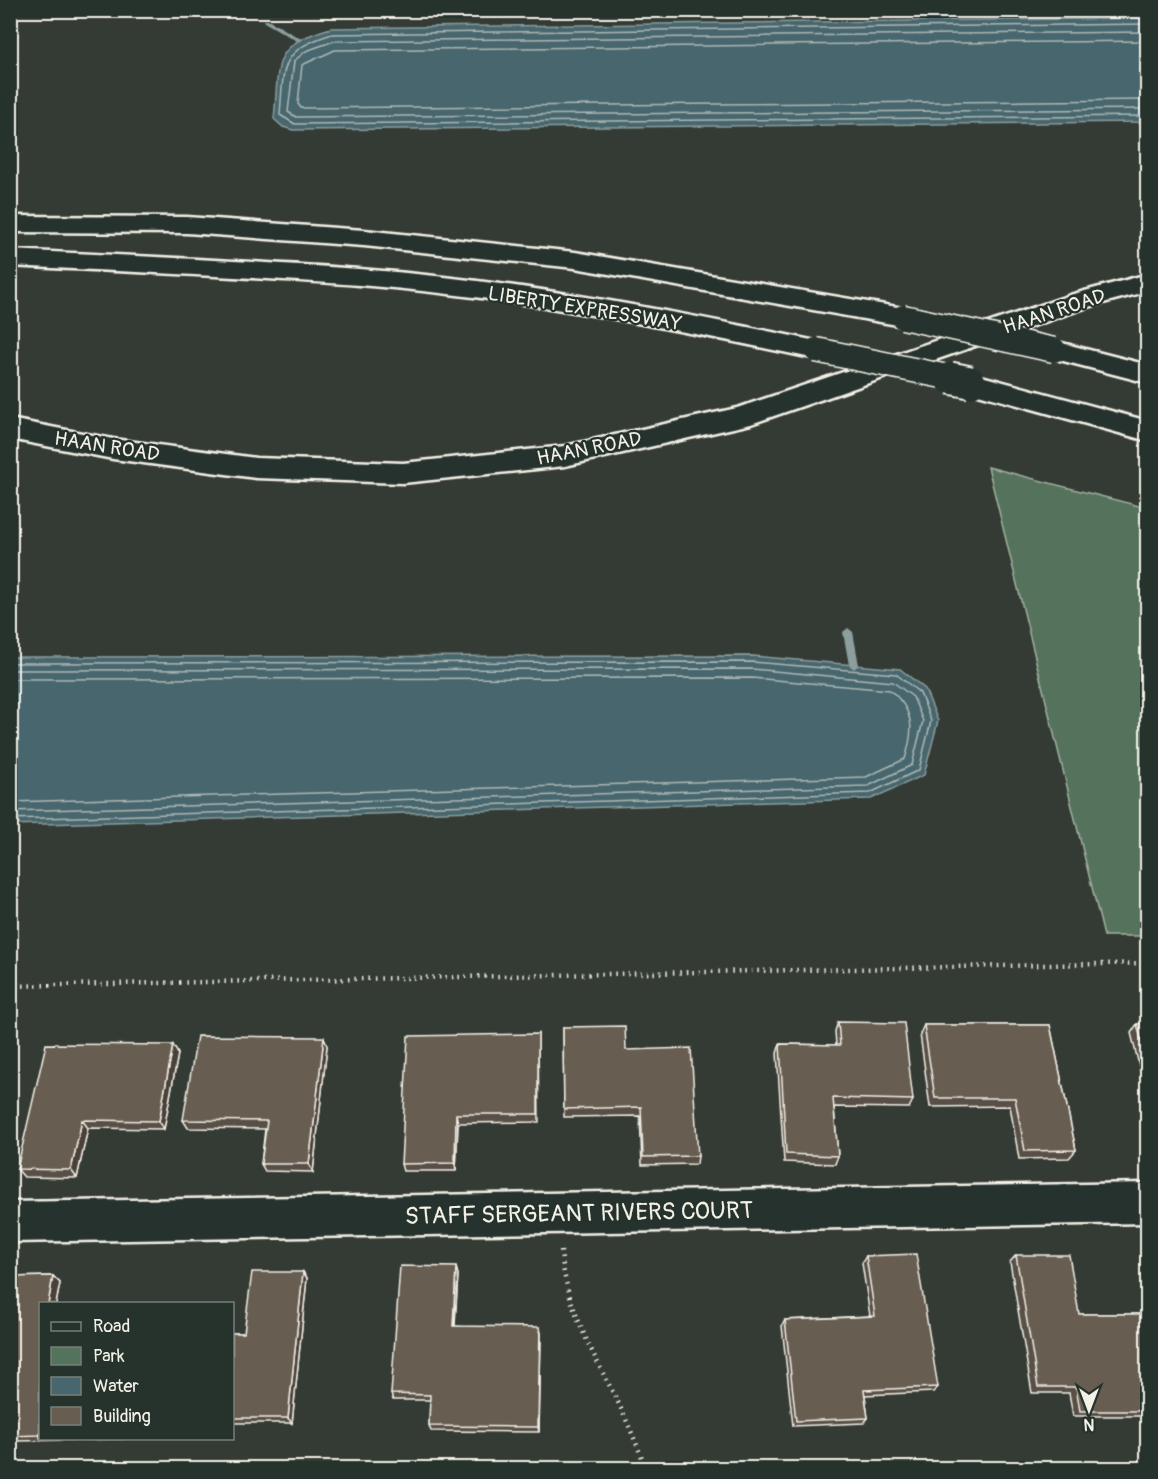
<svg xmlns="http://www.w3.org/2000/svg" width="1158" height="1479" viewBox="0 0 1158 1479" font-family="Pangolin,sans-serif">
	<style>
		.green { fill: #54735c; stroke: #a4b2a2; stroke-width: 1.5 }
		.water { fill: #47666d; stroke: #8c9e9e; stroke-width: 1.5 }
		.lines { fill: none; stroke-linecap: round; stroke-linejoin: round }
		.shore { stroke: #afb9b7; stroke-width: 1.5 }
		.stream { fill: #8c9e9e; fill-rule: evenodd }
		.street-casing { stroke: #f4f1e8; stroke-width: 5 }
		.secondary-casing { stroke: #f4f1e8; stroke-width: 5 }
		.highway-casing { stroke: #f4f1e8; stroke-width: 5 }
		.path { stroke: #f4f1e8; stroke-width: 4.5; stroke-dasharray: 1.5 5; stroke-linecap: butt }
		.street { fill: #26332d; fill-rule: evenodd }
		.secondary { fill: #26332d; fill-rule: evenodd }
		.highway { fill: #26332d; fill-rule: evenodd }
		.highway-bridge-far1-casing { stroke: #f4f1e8; stroke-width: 27; stroke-linecap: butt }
		.highway-bridge-casing { stroke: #f4f1e8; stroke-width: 35; stroke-linecap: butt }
		.highway-bridge-far1 { stroke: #26332d; stroke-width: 24 }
		.highway-bridge { stroke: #26332d; stroke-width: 31 }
		.wall { fill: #595046; stroke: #f4f1e8; stroke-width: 1.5 }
		.shaded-wall { fill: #484139; stroke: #f4f1e8; stroke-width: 1.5 }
		.building { fill: #675d51; stroke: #f4f1e8; stroke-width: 1.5 }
		.labels { text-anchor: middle; stroke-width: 4.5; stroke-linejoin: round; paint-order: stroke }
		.street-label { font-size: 20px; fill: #f4f1e8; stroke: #26332d }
		.near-street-label { font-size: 24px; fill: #f4f1e8; stroke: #26332d }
	</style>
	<rect width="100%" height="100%" fill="#333b34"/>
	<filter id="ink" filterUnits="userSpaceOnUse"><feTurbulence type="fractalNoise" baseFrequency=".0167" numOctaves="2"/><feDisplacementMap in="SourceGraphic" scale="12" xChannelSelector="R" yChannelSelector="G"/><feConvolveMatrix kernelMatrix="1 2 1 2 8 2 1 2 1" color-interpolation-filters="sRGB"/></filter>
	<g filter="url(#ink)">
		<polygon class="green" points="988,467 1147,508 1147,936 1104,936"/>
		<g class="water">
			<path d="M1147 18V122L293 130 283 127 274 119C280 62 269 46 331 28Z"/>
			<polygon points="753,656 900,669 925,689 938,721 924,775 871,799 11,825 11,657"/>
		</g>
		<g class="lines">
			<g class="shore">
				<path d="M1148 24 332 34C279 51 284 65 280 115L295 124 1148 116"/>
				<polyline points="1148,32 334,41 306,51 294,61 288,112 296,117 1148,109"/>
				<polyline points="1148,41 335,50 302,65 298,104 301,108 1148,100"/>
				<polyline points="10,663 752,662 896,674 920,693 931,721 919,770 870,793 10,819"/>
				<polyline points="10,670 752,669 893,682 913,697 923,721 912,765 868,786 10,811"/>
				<path d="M10 679 752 678 890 690C915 711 914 730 905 759L866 777 10 802"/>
			</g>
			<g class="stream">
				<polygon points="264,20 268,20 303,40 297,41 264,22"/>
				<polygon points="848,628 853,632 859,665 854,669 849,665 843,632"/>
			</g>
			<g class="street-casing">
				<polygon id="street" points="1148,1183 1148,1223 10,1242 10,1202"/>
			</g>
			<g class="secondary-casing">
				<polygon id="secondary" points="1148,274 1148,291 1088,307 751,424 565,466 403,483 256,478 113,459 10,439 10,419 113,439 256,458 403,463 565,446 737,408 1070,295"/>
			</g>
			<g class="highway-casing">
				<g id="highway">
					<polygon points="10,216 187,217 364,230 575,252 903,308 912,311 916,317 912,323 903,326 575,268 364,246 187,233 10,232"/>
					<path d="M10 250C127 256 243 260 359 269 513 280 666 310 816 341L826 344 829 350 826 356 816 359C666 327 513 297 359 285 243 276 127 272 10 266Z"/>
					<polygon points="1054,341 1148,365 1148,383 1044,356 1041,350 1044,344"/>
					<polygon points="970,373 1148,421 1148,441 960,389 956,382 960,375"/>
				</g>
			</g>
			<g class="path">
				<polyline points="10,986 1148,963"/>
				<path d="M561 1251C566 1307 592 1351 617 1400 628 1423 637 1445 646 1468"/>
			</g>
			<use href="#street" class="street"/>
			<use href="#secondary" class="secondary"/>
			<use href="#highway" class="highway"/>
			<g class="highway-bridge-far1-casing">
				<g id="highway-bridge-far1">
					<polyline points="903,317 1054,350"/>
					<polyline points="816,350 957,379"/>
				</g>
			</g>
			<g class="highway-bridge-casing">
				<polyline id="highway-bridge" points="950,378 970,382"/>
			</g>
			<use href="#highway-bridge-far1" class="highway-bridge-far1"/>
			<use href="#highway-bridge" class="highway-bridge"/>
		</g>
		<g class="wall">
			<polygon points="838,1022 913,1100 909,1108 834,1107 838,1156 835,1164 784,1162 777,1053 780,1044 836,1045 835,1031"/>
			<polygon points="1137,1024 1148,1024 1148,1102 1131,1033"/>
			<polygon points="924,1025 1050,1025 1076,1150 1069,1158 1019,1159 1010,1106 930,1107 920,1034"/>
			<polygon points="563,1027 626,1050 698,1156 697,1164 642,1165 640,1116 564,1117"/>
			<polygon points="538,1034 539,1122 458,1123 456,1171 403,1171 401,1164"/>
			<polygon points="173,1045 178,1054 164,1129 88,1128 77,1178 24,1177 17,1169"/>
			<polygon points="327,1046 313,1172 265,1171 261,1164 265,1129 188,1128 183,1120"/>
			<polygon points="1016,1255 1079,1314 1148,1314 1148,1416 1073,1416 1069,1393 1032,1393 1010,1262"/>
			<polygon points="866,1256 938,1387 933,1392 865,1395 868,1418 864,1423 793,1426 782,1326 785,1320 870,1316 862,1263"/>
			<polygon points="303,1272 307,1278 292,1423 232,1423 232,1333 244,1333"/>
			<polygon points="458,1274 455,1326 541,1333 539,1432 431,1431 429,1426 430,1400 393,1400 391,1394"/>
			<polygon points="53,1276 60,1283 56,1304 40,1304 40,1438 125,1439 15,1441 10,1438 11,1413 10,1413 10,1277"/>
		</g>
		<g class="shaded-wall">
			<polygon points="324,1037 327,1046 313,1172 309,1164"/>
			<polygon points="173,1045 178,1054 164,1129 159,1121"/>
			<polygon points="456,1114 458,1123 456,1171 455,1163"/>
			<polygon points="82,1120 88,1128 77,1178 71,1170"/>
			<polygon points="456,1267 458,1274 454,1332 453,1326"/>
			<polygon points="303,1272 307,1278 292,1423 288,1418"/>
			<polygon points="53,1276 60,1283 56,1304 48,1304"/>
			<polygon points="540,1327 541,1333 539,1432 538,1427"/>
		</g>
		<g class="building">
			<polygon points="838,1022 904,1023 913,1100 833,1098 838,1156 786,1154 780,1044 840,1045"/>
			<polygon points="1137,1024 1148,1024 1148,1065"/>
			<polygon points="924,1025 1050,1025 1076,1150 1025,1151 1015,1098 935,1098"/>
			<polygon points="625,1026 626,1050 691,1048 698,1156 643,1157 641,1107 564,1109 563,1027"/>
			<polygon points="538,1034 538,1114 456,1114 455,1163 401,1164 408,1036"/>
			<polygon points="197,1036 324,1037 309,1164 261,1164 267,1121 183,1120"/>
			<polygon points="46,1044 173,1045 159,1121 82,1120 71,1170 17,1169"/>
			<polygon points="916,1254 938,1387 864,1390 868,1418 796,1421 785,1320 875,1316 866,1256"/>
			<polygon points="1016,1255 1069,1255 1079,1314 1148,1314 1148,1411 1080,1411 1076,1387 1038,1387"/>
			<polygon points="400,1266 456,1267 453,1326 540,1327 538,1427 429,1426 430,1395 391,1394"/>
			<polygon points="252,1272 303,1272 288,1418 232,1418 232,1333 244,1333"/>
			<polygon points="53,1276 48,1304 40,1304 40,1435 10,1436 10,1418 12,1408 10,1408 10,1277"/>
		</g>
	</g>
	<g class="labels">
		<g class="street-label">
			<text transform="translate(585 308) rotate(9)" y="7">LIBERTY EXPRESSWAY</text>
			<text transform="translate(1054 311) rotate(-18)" y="7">HAAN ROAD</text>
			<text transform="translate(107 446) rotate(9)" y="7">HAAN ROAD</text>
			<text transform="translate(589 448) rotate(-11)" y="7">HAAN ROAD</text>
		</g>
		<g class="near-street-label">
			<text transform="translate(579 1213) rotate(-1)" y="8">STAFF SERGEANT RIVERS COURT</text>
		</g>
	</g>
	<rect width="1158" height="1479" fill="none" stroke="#26332d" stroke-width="36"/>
	<rect x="18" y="18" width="1122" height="1443" fill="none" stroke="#f4f1e8" stroke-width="2" filter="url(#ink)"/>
	<rect x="39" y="1302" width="195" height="138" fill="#26332d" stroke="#787f78" stroke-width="1.5"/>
	<rect x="51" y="1322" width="30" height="9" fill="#26332d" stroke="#787f78" stroke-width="1.5"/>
	<text x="93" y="1332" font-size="18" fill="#f4f1e8">Road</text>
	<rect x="51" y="1347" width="30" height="18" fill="#54735c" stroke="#787f78" stroke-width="1.5"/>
	<text x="93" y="1362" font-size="18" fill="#f4f1e8">Park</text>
	<rect x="51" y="1377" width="30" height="18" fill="#47666d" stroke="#787f78" stroke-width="1.5"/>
	<text x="93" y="1392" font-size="18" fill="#f4f1e8">Water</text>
	<rect x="51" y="1407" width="30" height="18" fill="#675d51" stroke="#787f78" stroke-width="1.5"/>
	<text x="93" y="1422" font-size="18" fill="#f4f1e8">Building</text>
	<g transform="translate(1089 1410) rotate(180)" stroke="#26332d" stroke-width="4.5" paint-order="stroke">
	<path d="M0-4.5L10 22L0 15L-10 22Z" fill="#f4f1e8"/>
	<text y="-9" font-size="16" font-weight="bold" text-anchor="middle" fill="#f4f1e8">N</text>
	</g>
</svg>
